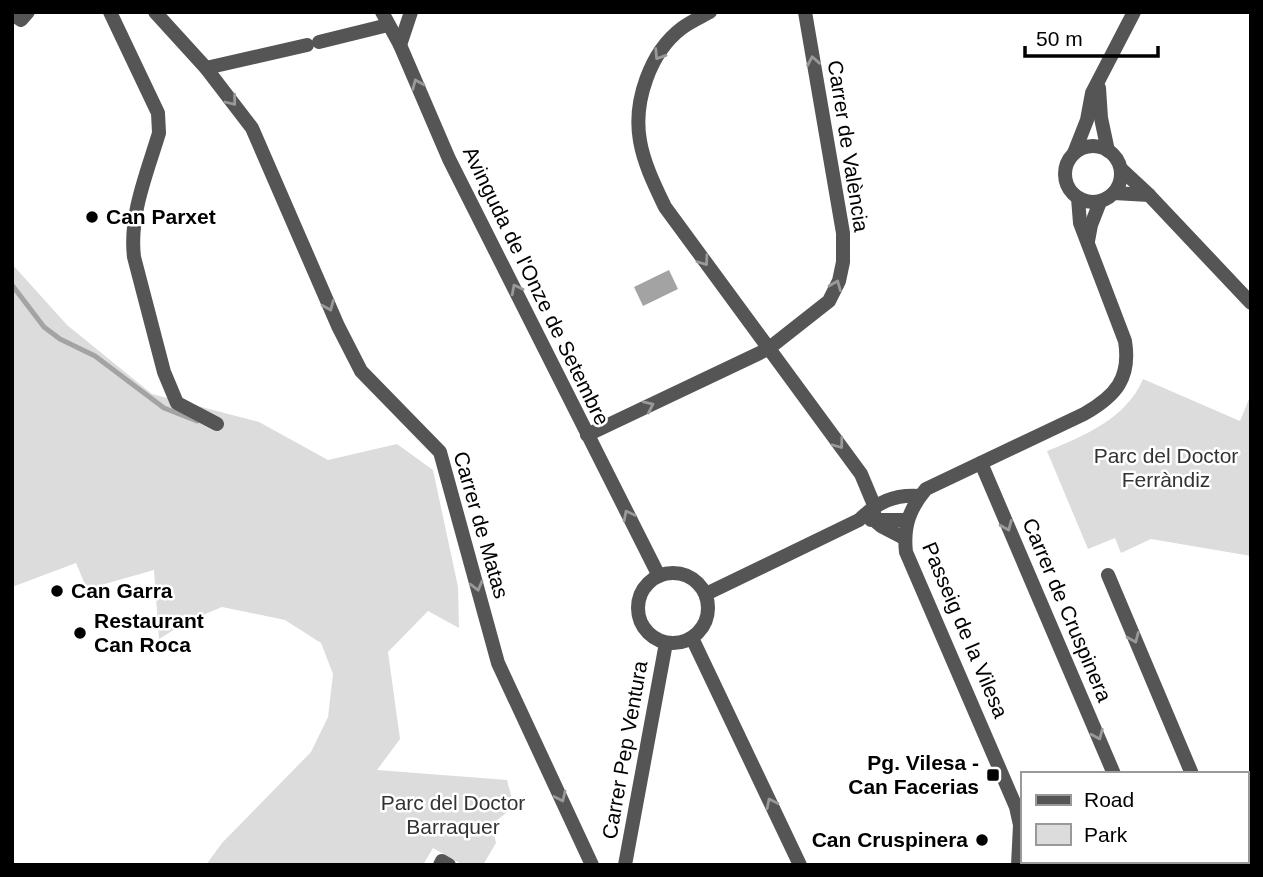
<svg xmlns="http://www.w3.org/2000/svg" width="1263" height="877" viewBox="0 0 1263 877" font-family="Helvetica,sans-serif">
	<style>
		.green { fill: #dcdcdc }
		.water { fill: #a3a3a3 }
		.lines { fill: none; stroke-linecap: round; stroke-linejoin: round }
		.stream { stroke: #a3a3a3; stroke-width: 5 }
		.minor { stroke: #555; stroke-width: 14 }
		.tertiary { stroke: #555; stroke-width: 14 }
		.oneway { stroke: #999 }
		.poi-dot { fill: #000; stroke: #fff; stroke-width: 2.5 }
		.labels { text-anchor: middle; stroke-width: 5; stroke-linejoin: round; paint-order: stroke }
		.street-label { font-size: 21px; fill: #000; stroke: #fff }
		.poi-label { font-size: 21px; font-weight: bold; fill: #000; stroke: #fff; text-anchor: start }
		.park-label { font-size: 21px; fill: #333; stroke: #fff }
	</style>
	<rect width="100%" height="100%" fill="#fff"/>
	<g class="green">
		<polygon points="12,264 67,325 152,394 259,422 328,460 397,444 433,470 458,587 459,628 428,611 388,652 400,739 377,770 507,780 514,807 492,824 496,843 483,865 463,865 433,848 423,865 206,865 222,843 311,752 328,717 333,674 321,643 285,620 222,607 188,621 159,639 154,570 87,589 76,563 12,587"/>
		<path d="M1143 379 1240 421 1251 394V556L1151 539 1121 553 1115 538 1088 549 1047 451C1084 436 1127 418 1143 379Z"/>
	</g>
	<polygon class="water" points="669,270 678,289 643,306 634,287"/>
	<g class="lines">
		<polyline class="stream" points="12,285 44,327 60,339 95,356 164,408 197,421"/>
		<g class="minor">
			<path d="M110 12 158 113 159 133C147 173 129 215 134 257L164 372 177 403 217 424"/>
			<polyline points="155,12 206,68 252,128 338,326 361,371 440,452 498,663 592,865"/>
			<polyline points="382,12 400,45 449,159 659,576"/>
			<path d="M710 12C701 17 690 22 682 28 650 52 633 102 640 141 644 164 655 186 665 207L861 474 874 505V520L881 526 904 538"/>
			<polyline points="12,14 21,20 28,12"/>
			<polyline points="319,42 388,25"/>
			<polyline points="400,45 411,12"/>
			<polyline points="206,68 307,45"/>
			<polyline points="1121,169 1149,195 1251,303"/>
			<polyline points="1114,193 1149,195"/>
			<polyline points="587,435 768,349 829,301 839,281 843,262 843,233 805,12"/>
			<polyline points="981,463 1114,774"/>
			<polyline points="871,520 907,520"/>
			<circle cx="673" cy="608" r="35"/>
			<polyline points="1108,575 1192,774"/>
			<path d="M706 594 859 520C878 502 894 494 920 496"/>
			<polyline points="692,638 800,865"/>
			<polyline points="1247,808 1251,808"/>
			<polyline points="440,865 442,861 449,865"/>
			<polyline points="625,865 666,643"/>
			<polyline points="1121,865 1122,861"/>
		</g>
		<g class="tertiary">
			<polyline points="1099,88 1101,118 1108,151"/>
			<circle cx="1093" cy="174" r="28"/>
			<polyline points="1074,153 1087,120 1092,93 1134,12"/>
			<polyline points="1088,241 1091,225 1100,202"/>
			<path d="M1018 865 1020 825 1016 807 906 552C903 526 910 508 926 489L1084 414C1116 396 1131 378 1125 341L1080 223 1078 198"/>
		</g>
	</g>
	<defs><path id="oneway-chevron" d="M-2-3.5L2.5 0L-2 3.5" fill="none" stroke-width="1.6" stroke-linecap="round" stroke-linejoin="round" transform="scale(1.75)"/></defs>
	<g class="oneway">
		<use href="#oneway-chevron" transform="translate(659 55) rotate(123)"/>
		<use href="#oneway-chevron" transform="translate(813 61) rotate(-100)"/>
		<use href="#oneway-chevron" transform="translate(417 84) rotate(-113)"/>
		<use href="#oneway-chevron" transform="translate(232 101) rotate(52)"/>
		<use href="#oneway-chevron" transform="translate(704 261) rotate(54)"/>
		<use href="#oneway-chevron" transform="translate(836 285) rotate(-68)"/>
		<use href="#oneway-chevron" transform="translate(516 289) rotate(-117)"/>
		<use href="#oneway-chevron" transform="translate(329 306) rotate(67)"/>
		<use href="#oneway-chevron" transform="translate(649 406) rotate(-25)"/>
		<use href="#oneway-chevron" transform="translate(839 444) rotate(53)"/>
		<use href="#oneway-chevron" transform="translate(628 515) rotate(-117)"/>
		<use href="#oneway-chevron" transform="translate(1007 526) rotate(67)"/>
		<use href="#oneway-chevron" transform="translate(477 586) rotate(75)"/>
		<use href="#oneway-chevron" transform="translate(1134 638) rotate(67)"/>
		<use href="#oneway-chevron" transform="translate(1098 735) rotate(67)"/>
		<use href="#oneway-chevron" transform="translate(561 797) rotate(65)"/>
		<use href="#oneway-chevron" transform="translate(771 803) rotate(-116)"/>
	</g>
	<g class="poi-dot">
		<circle cx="92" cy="217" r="7"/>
		<circle cx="57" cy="591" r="7"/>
		<circle cx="80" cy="633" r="7"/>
		<rect x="986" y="768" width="14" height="14" rx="3.5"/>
		<circle cx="982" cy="840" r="7"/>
	</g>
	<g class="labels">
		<g class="street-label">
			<text transform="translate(848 146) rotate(81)" y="7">Carrer de València</text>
			<text transform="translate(536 286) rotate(64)" y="7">Avinguda de l'Onze de Setembre</text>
			<text transform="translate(481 525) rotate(74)" y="7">Carrer de Matas</text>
			<text transform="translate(1067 610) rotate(67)" y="7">Carrer de Cruspinera</text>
			<text transform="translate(965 630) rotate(67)" y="7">Passeig de la Vilesa</text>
			<text transform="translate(625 750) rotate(-80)" y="7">Carrer Pep Ventura</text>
		</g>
		<g class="poi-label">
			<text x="106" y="224">Can Parxet</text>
			<text x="71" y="598">Can Garra</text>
			<text x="94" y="628">Restaurant<tspan x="94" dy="24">Can Roca</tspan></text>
			<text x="979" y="770" text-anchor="end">Pg. Vilesa -<tspan x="979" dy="24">Can Facerias</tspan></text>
			<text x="968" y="847" text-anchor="end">Can Cruspinera</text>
		</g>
		<g class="park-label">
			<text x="1166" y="463">Parc del Doctor<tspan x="1166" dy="24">Ferràndiz</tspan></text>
			<text x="453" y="810">Parc del Doctor<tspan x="453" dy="24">Barraquer</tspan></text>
		</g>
	</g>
	<rect width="1263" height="877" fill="none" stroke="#000000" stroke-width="28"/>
	<rect x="1021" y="772" width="228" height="91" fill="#ffffff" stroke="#999999" stroke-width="2"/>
	<rect x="1036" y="795" width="35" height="10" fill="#555555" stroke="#999999" stroke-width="2"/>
	<text x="1084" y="807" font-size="21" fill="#000000">Road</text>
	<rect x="1036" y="824" width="35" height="21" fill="#dcdcdc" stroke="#999999" stroke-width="2"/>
	<text x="1084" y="842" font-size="21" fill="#000000">Park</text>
	<path d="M1025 46v10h133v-10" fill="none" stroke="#000000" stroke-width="3.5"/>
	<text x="1036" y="46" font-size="21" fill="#000000" stroke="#ffffff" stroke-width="5" paint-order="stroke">50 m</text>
</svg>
